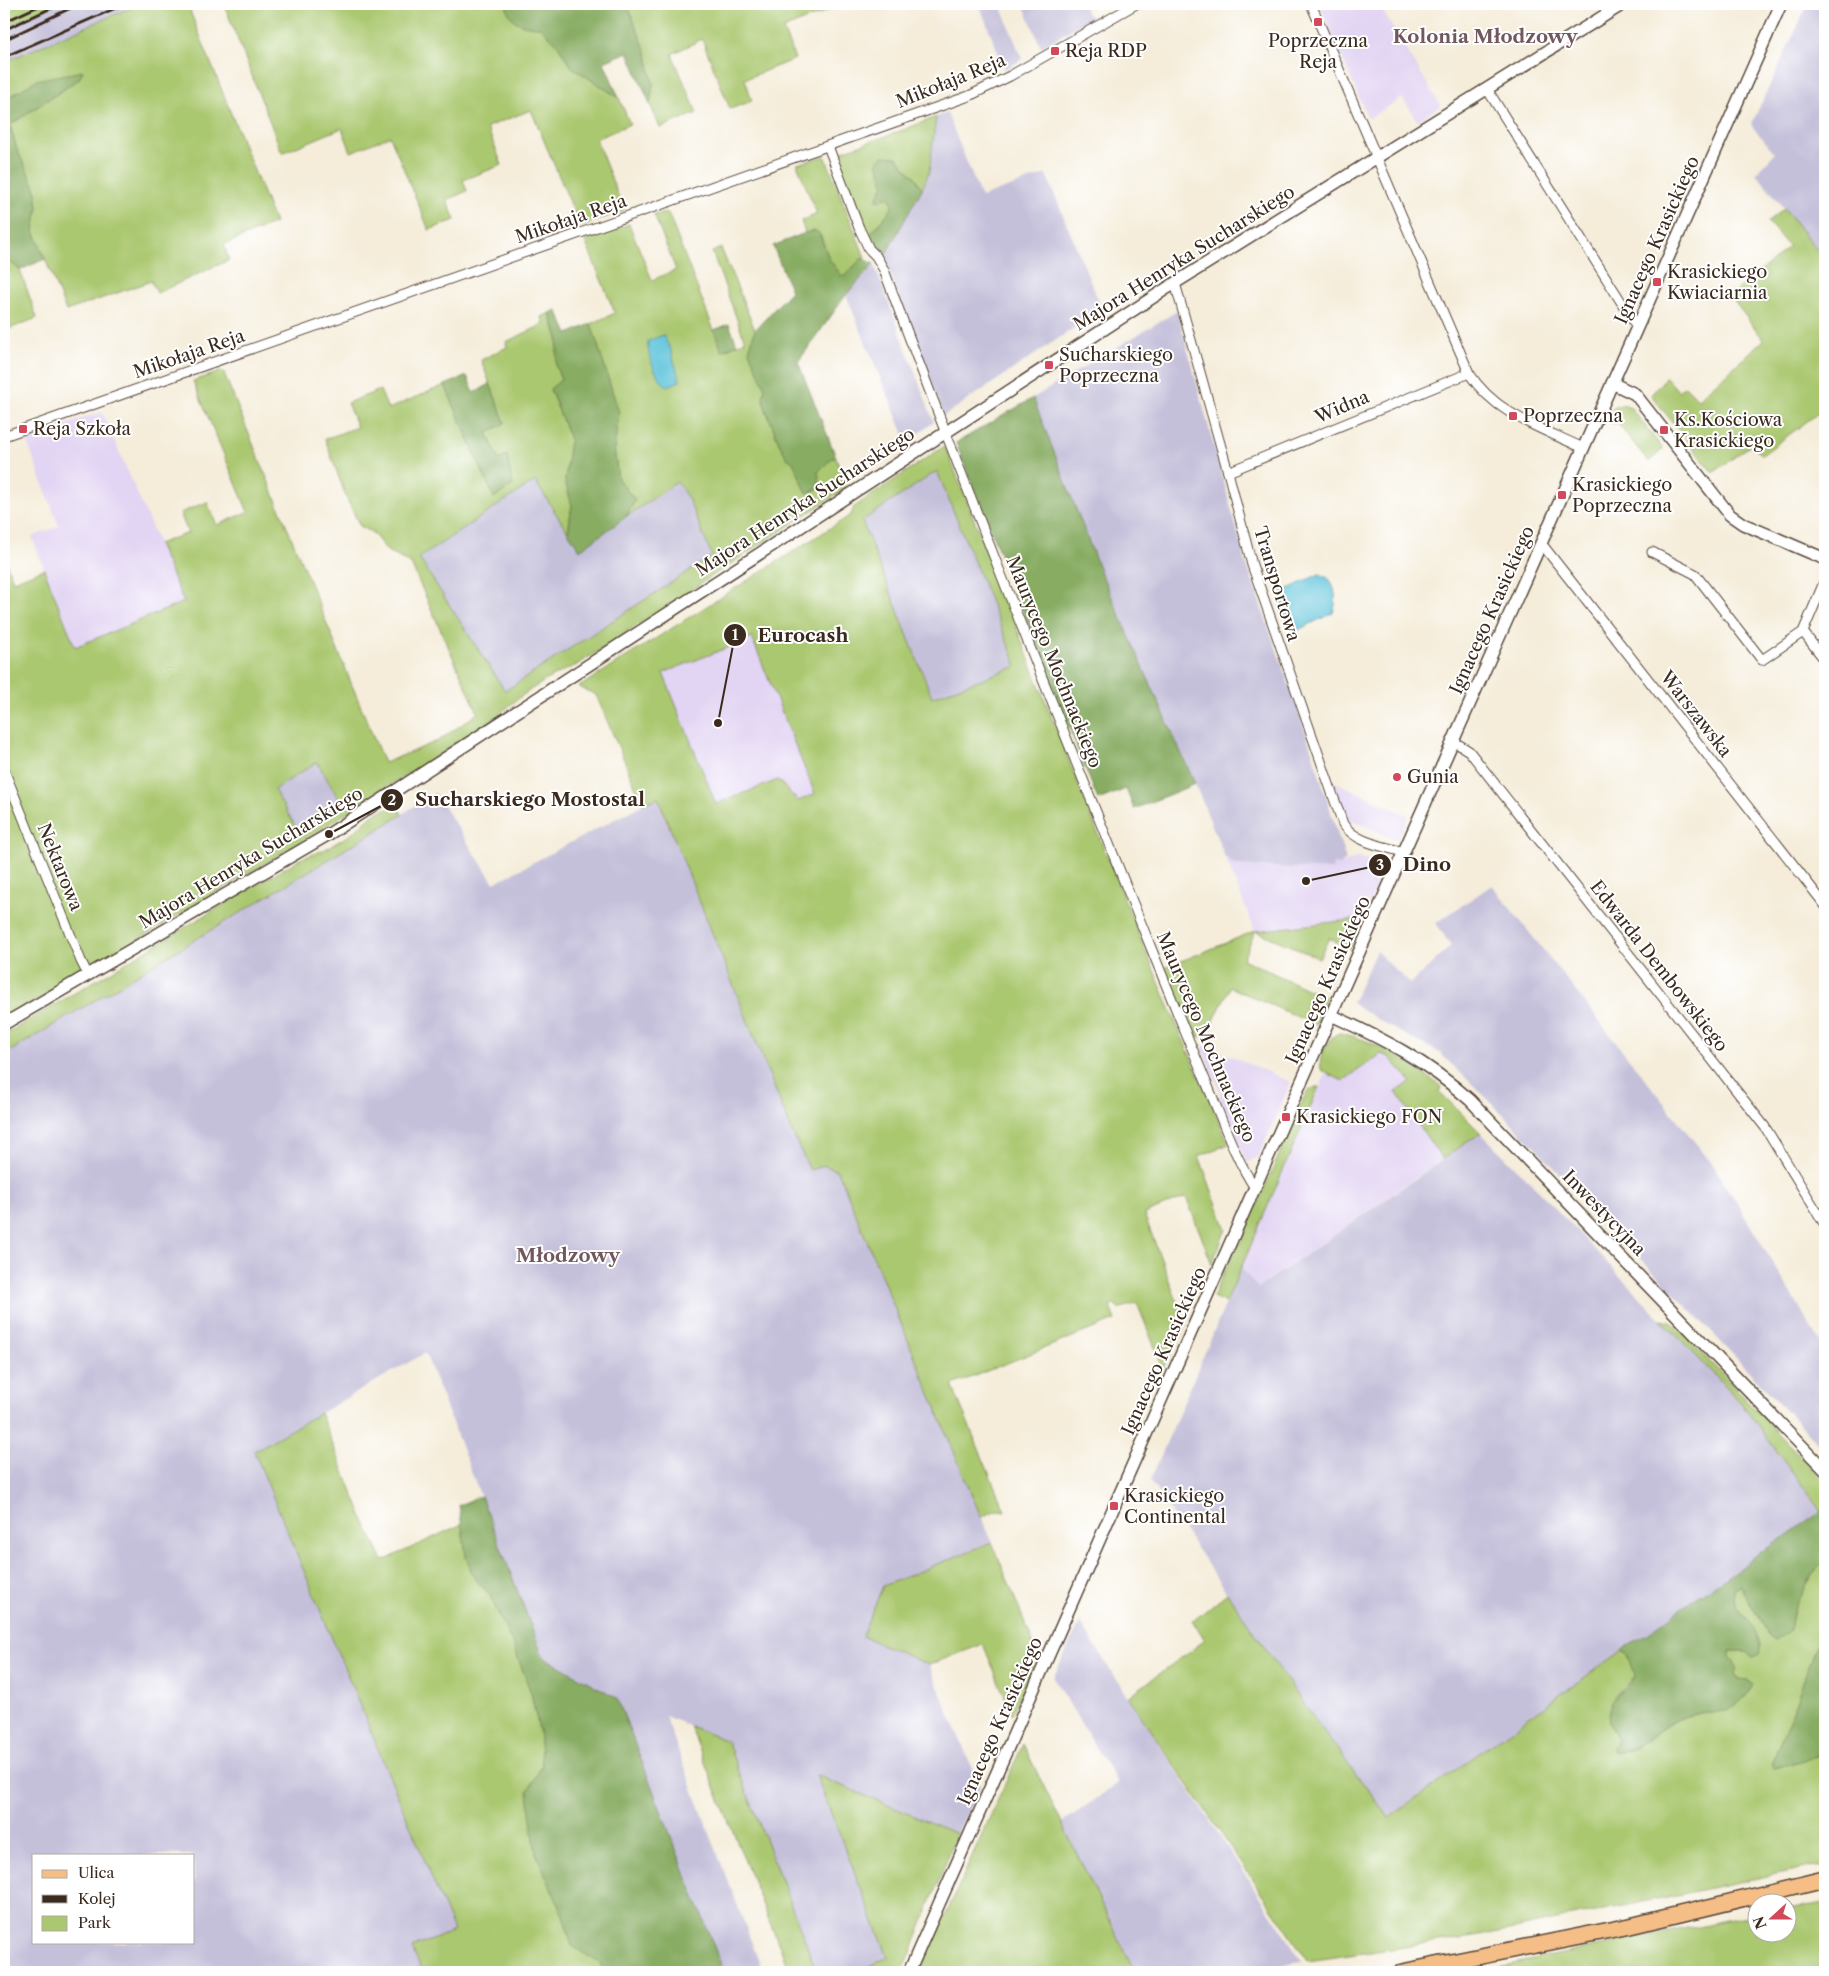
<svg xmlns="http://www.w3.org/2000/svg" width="1829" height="1976" viewBox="0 0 1829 1976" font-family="'Libre Caslon Text',serif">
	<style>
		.built { fill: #e2d4f3 }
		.industrial { fill: #c5c0da; fill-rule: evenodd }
		.green { fill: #aac86f; stroke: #727946; fill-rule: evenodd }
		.forest { fill: #87ac62; stroke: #616b40 }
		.water { fill: #5cc2da; stroke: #4c767c }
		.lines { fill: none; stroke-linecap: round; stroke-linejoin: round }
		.minor-casing { stroke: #57473a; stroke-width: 11 }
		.tertiary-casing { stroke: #57473a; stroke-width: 14 }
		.primary-casing { stroke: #57473a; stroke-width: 18 }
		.minor { stroke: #fff; stroke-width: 9 }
		.tertiary { stroke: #fff; stroke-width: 11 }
		.primary { stroke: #f6be87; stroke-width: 15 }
		.rail { stroke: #3b2a1e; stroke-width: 3 }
		.poi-dot { fill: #d1495b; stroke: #fff; stroke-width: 2 }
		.labels { text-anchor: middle; stroke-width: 4; stroke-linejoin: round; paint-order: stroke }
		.poi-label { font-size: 18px; fill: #3b2a1e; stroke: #fff; text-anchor: start }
		.street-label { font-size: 18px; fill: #3b2a1e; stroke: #fff }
		.neighbourhood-label { font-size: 19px; font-weight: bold; fill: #70585f; stroke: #fff }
		.leader { fill: none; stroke: #3b2a1e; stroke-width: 2 }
		.callout-dot { fill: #3b2a1e; stroke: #fff; stroke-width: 2 }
		.mark-label { font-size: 15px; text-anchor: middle; font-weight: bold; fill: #fff }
		.callout-label { font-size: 19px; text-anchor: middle; font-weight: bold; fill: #3b2a1e; stroke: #fff; stroke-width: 4; stroke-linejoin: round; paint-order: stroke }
	</style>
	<rect width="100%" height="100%" fill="#fff"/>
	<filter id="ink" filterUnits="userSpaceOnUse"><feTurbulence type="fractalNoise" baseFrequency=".02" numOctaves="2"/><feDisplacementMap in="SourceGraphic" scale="10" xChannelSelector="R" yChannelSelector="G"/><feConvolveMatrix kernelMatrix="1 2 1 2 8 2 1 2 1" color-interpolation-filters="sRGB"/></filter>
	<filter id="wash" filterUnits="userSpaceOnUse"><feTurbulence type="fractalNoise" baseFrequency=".0096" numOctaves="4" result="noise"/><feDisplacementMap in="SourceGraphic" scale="20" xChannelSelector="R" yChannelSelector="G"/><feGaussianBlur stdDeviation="1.12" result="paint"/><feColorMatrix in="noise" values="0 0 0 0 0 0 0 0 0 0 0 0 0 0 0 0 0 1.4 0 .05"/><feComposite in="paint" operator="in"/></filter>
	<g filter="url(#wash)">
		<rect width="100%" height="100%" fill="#f5edda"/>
		<g class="built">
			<polygon points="1329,4 1378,4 1441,106 1417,121 1402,98 1368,119 1321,8"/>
			<polygon points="102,412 184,602 75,647 32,537 59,526 26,439"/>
			<polygon points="752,637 815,794 798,801 778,780 716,804 663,673"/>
			<polygon points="1336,782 1409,816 1397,840 1345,817 1342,810 1334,783"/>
			<polygon points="1225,857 1234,865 1332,869 1333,864 1339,865 1356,858 1378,860 1376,890 1365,912 1363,921 1351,920 1255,931"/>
			<polygon points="1205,1045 1291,1082 1259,1156 1247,1163 1219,1096 1221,1093 1202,1049"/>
			<polygon points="1381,1054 1389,1057 1411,1082 1396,1092 1442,1159 1258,1288 1241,1268 1326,1073 1343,1081"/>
		</g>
		<g class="industrial">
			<polygon points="57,4 139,4 4,62 4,28"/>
			<polygon points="979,4 1000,4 1022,59 1005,70"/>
			<polygon points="1023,4 1083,4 1087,14 1093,17 1041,47"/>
			<polygon points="1808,4 1825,4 1825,260 1756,173 1775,153 1751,125"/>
			<polygon points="947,113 981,197 1046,174 1102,309 944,416 884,257 922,189 929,172 936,117"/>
			<polygon points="874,264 934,422 907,442 846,295"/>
			<polygon points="1177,311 1246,563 1307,736 1346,860 1339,865 1333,864 1332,870 1234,865 1225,857 1195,784 1101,573 1033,398"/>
			<polygon points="937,471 1017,666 932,698 862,521"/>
			<polygon points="535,481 590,543 677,482 684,490 712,556 505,691 419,558"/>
			<polygon points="317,762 343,806 300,834 273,790"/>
			<path d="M435 793 494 883 657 797 795 1139 824 1165 838 1171 992 1542 883 1586 863 1636 929 1665 980 1787 957 1834 816 1775 889 1957 859 1971 817 1972 727 1741 665 1716 763 1972H724L617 1698 543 1657 425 1353 254 1451 455 1932 413 1948 422 1972H4V1055L369 835ZM34 1855H194V1942H34Z"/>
			<polygon points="1492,885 1709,1160 1731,1193 1825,1350 1825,1451 1503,1114 1440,1053 1390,1027 1352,1003 1376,951 1410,984 1451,946 1436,923"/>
			<polygon points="1481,1133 1535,1187 1742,1404 1821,1511 1621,1651 1388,1818 1305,1706 1150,1481 1241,1268 1258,1288"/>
			<polygon points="1080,1622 1128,1697 1303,1962 1230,1972 1135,1972 1062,1823 1118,1783 1053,1678"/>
		</g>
		<g class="green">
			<polygon points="15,4 57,4 4,28 4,12 16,7"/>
			<polygon points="139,4 210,4 190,11 275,223 224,245 229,260 157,293 151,281 66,311 34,231 38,207 35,187 17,150 10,125 79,79 83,71 16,92 4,101 4,62"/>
			<path d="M224 4H506C510 23 522 26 540 27L557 44 572 67 619 98 630 124 596 139 624 211 580 226 531 110 487 127 502 165 463 180 467 191 447 200 455 220 429 230 390 136 351 152 342 128 282 153Z"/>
			<polygon points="627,4 843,4 783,29 795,59 745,79 752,101 730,109 702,39 672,54 697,113 660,128 650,104 653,84"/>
			<polygon points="936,117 929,172 922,189 914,175 911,174 897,157 880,168 884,184 880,190 892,202 892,208 868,237 837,153 906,129"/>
			<polygon points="825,156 866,260 862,258 846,275 842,276 829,259 821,236 814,231 805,233 801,221 817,214 797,164"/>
			<polygon points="1784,208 1825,260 1825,415 1821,411 1762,455 1752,444 1713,473 1651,395 1666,377 1678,391 1685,386 1698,399 1764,340 1730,296 1789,247 1768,222"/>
			<path d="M668 213 722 351 745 341 712 252 721 248 755 330 753 338 759 372 765 388 763 398 766 410 780 445 787 458 793 462 807 493 820 485 818 472 832 458 836 457 846 488 577 665C545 678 517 697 492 721L304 840 4 1020V557L13 581 44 569 75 647 184 602 158 544 188 533 180 513 207 502 217 525 248 512 193 381 223 371 384 763 438 741 478 713 411 564 387 551 373 533 360 526 346 497 325 439 357 427 347 403 380 390 388 409 445 385 494 498 506 456 499 460 487 433 505 423 481 360 507 347 506 342 544 324 542 317 550 313 558 338 556 366 561 380 550 389 570 439 565 481 572 505 568 532 535 481 419 558 505 691 712 556 688 498 677 482 626 517 635 500 618 479 614 449 619 413 591 324 615 313 585 241 629 224 652 280 676 270 654 215ZM317 762 343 806 300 834 274 790Z"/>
			<polygon points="4,257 20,270 37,318 4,331"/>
			<polygon points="1622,405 1631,408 1663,449 1649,462 1617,423 1609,423 1614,406"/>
			<path d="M943 447 947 451C1039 683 1127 917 1229 1144L1199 1156 1226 1229 1212 1264 1186 1197 1144 1214 1186 1325 1163 1368 1137 1303 1118 1309 1115 1304 1110 1307 1115 1320 952 1385 1005 1511 997 1510 981 1517 838 1171 824 1165 810 1170 795 1139 658 798 643 804 596 695 579 687 851 515 854 507ZM937 471 1017 666 932 697 862 521ZM752 638 815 794 798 801 778 780 716 804 663 673Z"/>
			<polygon points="388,808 399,808 402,815 4,1055 4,1035 300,859 324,850 351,834 373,814"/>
			<polygon points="1351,920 1363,921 1350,949 1329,938 1319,958 1255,931 1243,959 1326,998 1316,1025 1230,987 1216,1016 1207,1038 1193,1035 1164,968 1255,931"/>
			<path d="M1340 1033C1377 1040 1412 1065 1442 1087L1440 1092 1481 1133 1442 1159 1396 1092 1411 1082 1389 1057 1381 1054 1343 1081 1326 1073 1321 1069C1318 1056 1328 1036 1340 1033Z"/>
			<polygon points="1316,1087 1319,1087 1226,1303 1213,1297 1234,1249 1241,1241 1307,1091"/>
			<polygon points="1661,1319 1671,1321 1825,1482 1825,1516 1742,1404"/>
			<polygon points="320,1413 365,1523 383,1561 462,1524 466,1557 474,1578 489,1593 514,1647 531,1693 539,1730 542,1765 528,1791 536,1853 563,1915 572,1946 599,1962 606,1972 422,1972 412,1948 454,1931 254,1451"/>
			<polygon points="992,1542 1038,1655 1012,1714 983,1644 929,1665 862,1636 883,1586"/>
			<path d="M1825 1560V1631H1821L1793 1711 1771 1765 1774 1768 1825 1755V1864L1480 1936 1308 1961 1128 1697 1205 1640 1193 1621 1227 1593 1305 1706 1389 1818 1621 1651C1629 1656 1634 1665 1634 1675L1616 1695 1609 1722 1617 1740 1613 1750 1615 1753C1643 1750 1662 1724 1686 1716 1694 1714 1702 1714 1709 1713 1727 1711 1737 1704 1750 1692L1748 1680 1738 1679 1730 1659V1651H1746L1752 1657 1760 1647C1759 1642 1758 1636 1755 1632 1747 1618 1732 1607 1734 1589L1740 1585 1769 1636 1790 1629C1794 1602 1806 1579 1825 1560Z"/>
			<polygon points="690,1726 727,1741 817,1972 790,1972"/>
			<polygon points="1023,1744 1135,1972 920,1972"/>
			<polygon points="816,1775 957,1834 906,1965 899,1972 859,1971 888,1957"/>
			<polygon points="1825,1902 1825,1972 1474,1972 1756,1914 1756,1934 1786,1934 1787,1908"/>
		</g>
		<g class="forest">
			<path d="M506 4H627L647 54 653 84 650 104 628 52 604 62 619 98 572 67 557 44 540 27C522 26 510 24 506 4Z"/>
			<polygon points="83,71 79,79 10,125 17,150 35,187 38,207 34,231 45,259 20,270 4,257 4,101 36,80"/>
			<polygon points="883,156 897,157 911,174 914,175 922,189 884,257 872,245 868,237 892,208 892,202 887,196 880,201 876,200 884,184 877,162"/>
			<polygon points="814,231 819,233 829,259 842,276 846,275 862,258 874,264 846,295 798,362 836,457 832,458 818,472 820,485 818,489 807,493 793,462 787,458 780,445 766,410 763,398 765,388 749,351 755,330 791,291 773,246 805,233"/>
			<polygon points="557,310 568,334 591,324 619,413 614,449 618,479 635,500 626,517 580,550 568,532 572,505 565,481 570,439 550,389 561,380 556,366 558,338 550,313"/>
			<polygon points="729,324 737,344 722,351 714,330"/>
			<polygon points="467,376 474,393 490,384 505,423 487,433 499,460 507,455 513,485 494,498 445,385"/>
			<polygon points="1033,398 1101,573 1195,784 1134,809 1126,789 1098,800 956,443"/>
			<polygon points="481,1496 543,1657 617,1698 724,1972 606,1972 598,1962 572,1946 563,1915 536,1853 530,1813 528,1791 542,1765 539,1730 531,1693 514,1647 489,1594 474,1578 466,1557 459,1505"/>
			<path d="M1821 1511 1825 1516V1560C1809 1575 1800 1592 1793 1613 1791 1618 1792 1624 1790 1629 1787 1635 1781 1638 1775 1640L1769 1636 1740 1585 1734 1589C1731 1609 1750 1618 1757 1634 1760 1640 1760 1648 1760 1654L1758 1656 1752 1657 1746 1651H1730V1658L1735 1661 1738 1668 1736 1675 1738 1679 1748 1680 1753 1685C1748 1696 1739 1704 1729 1709 1715 1715 1700 1712 1686 1716 1662 1723 1643 1750 1614 1753L1613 1750 1617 1740C1615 1734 1610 1728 1609 1722 1604 1699 1626 1691 1634 1675L1627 1654 1621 1651Z"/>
			<polygon points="1821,1631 1825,1631 1825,1755 1774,1768 1771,1765 1793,1711"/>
		</g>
		<g class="water">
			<path d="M663 335 670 348 680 381 668 386C657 382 646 353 648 341Z"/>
			<path d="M1319 574C1336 577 1338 600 1333 613L1298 630 1292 628 1283 613 1279 596 1282 592Z"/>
		</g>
	</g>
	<g filter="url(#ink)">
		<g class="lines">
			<g class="minor-casing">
				<g id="minor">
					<path d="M1311 4 1469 373C1495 414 1541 428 1583 448"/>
					<polyline points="1487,89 1637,327"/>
					<path d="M828 146 859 228 869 249 876 256 884 270C962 480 1046 688 1130 896 1156 960 1182 1025 1209 1089 1223 1122 1235 1158 1255 1188"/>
					<path d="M1175 283 1228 472 1252 565 1343 824C1356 843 1383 846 1403 852"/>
					<polyline points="4,436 969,96 1010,76 1136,4"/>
					<polyline points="1228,472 1469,373"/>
					<polyline points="1541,543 1825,905"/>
					<polyline points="1652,552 1695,574 1762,660 1803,632 1825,580"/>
					<polyline points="1803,632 1825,660"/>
					<polyline points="1453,741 1469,751 1765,1127 1825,1225"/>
					<polyline points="4,770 81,961 88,975"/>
				</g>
			</g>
			<g class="tertiary-casing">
				<g id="tertiary">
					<polyline points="1612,383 1635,394 1730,515 1743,524 1825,559"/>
					<path d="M1331 1015C1385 1040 1425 1060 1470 1100L1825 1470"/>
					<polyline points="4,1024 329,834 1175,283 1623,4"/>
					<polyline points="909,1972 1292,1103 1781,4"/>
				</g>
			</g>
			<g class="primary-casing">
				<polyline id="primary" points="1402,1972 1630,1926 1825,1879"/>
			</g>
			<use href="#minor" class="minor"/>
			<use href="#tertiary" class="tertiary"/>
			<use href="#primary" class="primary"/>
			<g class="rail">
				<polyline points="4,22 43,4"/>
				<polyline points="4,30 60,4"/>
				<polyline points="4,40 79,4"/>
				<polyline points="4,57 125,4"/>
			</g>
		</g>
	</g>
	<g class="poi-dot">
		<rect x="1313" y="17" width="10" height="10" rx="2.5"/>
		<rect x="1050" y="46" width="10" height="10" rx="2.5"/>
		<rect x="1652" y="277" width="10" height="10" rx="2.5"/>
		<rect x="1044" y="360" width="10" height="10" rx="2.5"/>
		<rect x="1508" y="411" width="10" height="10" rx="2.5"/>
		<rect x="18" y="424" width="10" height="10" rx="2.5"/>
		<rect x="1659" y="425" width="10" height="10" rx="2.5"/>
		<rect x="1557" y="490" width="10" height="10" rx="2.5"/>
		<circle cx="1397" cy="777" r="5"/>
		<rect x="1281" y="1112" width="10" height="10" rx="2.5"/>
		<rect x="1109" y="1501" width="10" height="10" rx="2.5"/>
	</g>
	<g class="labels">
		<g class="poi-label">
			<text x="1318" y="47" text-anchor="middle">Poprzeczna<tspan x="1318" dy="21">Reja</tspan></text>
			<text x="1065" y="57">Reja RDP</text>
			<text x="1667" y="278">Krasickiego<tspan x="1667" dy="21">Kwiaciarnia</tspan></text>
			<text x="1059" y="361">Sucharskiego<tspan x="1059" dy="21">Poprzeczna</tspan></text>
			<text x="1523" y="422">Poprzeczna</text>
			<text x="1674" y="426">Ks.Kościowa<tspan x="1674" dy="21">Krasickiego</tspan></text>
			<text x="33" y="435">Reja Szkoła</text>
			<text x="1572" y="491">Krasickiego<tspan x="1572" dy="21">Poprzeczna</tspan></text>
			<text x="1407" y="783">Gunia</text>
			<text x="1296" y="1123">Krasickiego FON</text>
			<text x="1124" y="1502">Krasickiego<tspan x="1124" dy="21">Continental</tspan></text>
		</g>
		<g class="street-label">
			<text transform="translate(951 81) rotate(-22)" y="6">Mikołaja Reja</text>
			<text transform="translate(571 219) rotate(-19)" y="6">Mikołaja Reja</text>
			<text transform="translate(1657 240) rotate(-66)" y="6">Ignacego Krasickiego</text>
			<text transform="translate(1184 258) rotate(-32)" y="6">Majora Henryka Sucharskiego</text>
			<text transform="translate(189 354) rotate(-19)" y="6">Mikołaja Reja</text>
			<text transform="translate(1342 407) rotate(-23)" y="6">Widna</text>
			<text transform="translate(805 502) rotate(-33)" y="6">Majora Henryka Sucharskiego</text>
			<text transform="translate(1277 584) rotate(73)" y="6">Transportowa</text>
			<text transform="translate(1492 610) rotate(-66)" y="6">Ignacego Krasickiego</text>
			<text transform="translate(1054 662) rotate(68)" y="6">Maurycego Mochnackiego</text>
			<text transform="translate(1696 714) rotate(52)" y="6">Warszawska</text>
			<text transform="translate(251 858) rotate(-31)" y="6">Majora Henryka Sucharskiego</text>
			<text transform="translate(60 867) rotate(68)" y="6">Nektarowa</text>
			<text transform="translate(1659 966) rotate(52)" y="6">Edwarda Dembowskiego</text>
			<text transform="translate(1328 980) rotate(-66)" y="6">Ignacego Krasickiego</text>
			<text transform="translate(1206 1037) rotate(67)" y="6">Maurycego Mochnackiego</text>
			<text transform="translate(1604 1213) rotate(46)" y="6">Inwestycyjna</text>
			<text transform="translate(1164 1351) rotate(-66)" y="6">Ignacego Krasickiego</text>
			<text transform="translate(1000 1721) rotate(-66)" y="6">Ignacego Krasickiego</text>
		</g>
		<g class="neighbourhood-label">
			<text x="1485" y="43">Kolonia Młodzowy</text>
			<text x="568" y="1262">Młodzowy</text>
		</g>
	</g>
	<path class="leader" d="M718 723L735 635M329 834L392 800M1306 881L1380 865"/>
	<g class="callout-dot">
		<circle cx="718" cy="723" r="5"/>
		<circle cx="329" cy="834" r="5"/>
		<circle cx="1306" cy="881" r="5"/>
		<circle cx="735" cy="635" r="12"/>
		<circle cx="392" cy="800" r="12"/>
		<circle cx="1380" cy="865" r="12"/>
	</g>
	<g class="mark-label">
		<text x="735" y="640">1</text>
		<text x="392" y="805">2</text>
		<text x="1380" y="870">3</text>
	</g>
	<g class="callout-label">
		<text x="803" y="642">Eurocash</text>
		<text x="530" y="806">Sucharskiego Mostostal</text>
		<text x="1427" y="871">Dino</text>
	</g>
	<rect width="1829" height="1976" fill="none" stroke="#fff" stroke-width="20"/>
	<rect x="32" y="1854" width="162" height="90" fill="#ffffff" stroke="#b1aaa5"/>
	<rect x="42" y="1870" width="25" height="8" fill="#f6be87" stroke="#b1aaa5"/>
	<text x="78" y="1878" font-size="15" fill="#3b2a1e">Ulica</text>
	<rect x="42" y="1895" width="25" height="8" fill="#3b2a1e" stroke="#b1aaa5"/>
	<text x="78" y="1904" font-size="15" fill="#3b2a1e">Kolej</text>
	<rect x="42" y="1916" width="25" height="15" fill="#aac86f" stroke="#b1aaa5"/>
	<text x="78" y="1928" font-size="15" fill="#3b2a1e">Park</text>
	<g transform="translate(1772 1918) rotate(249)"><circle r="24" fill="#ffffff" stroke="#b1aaa5"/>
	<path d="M0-4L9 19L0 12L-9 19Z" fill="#d1495b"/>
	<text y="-8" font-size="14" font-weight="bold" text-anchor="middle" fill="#3b2a1e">N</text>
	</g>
</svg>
